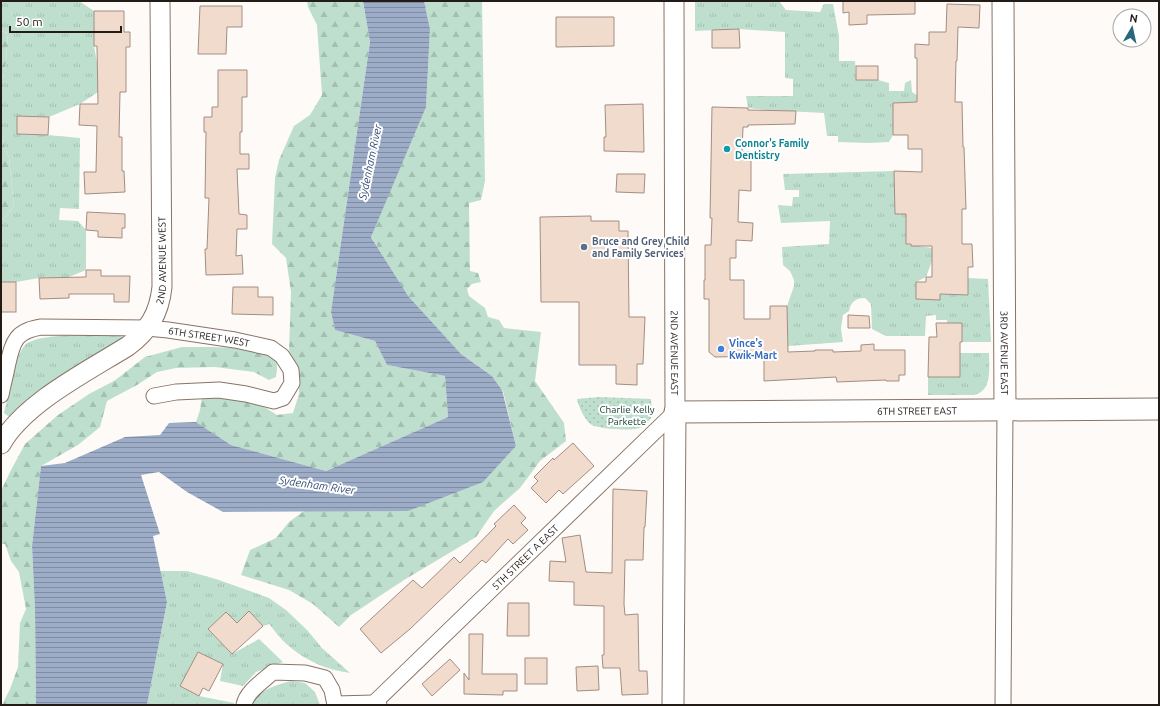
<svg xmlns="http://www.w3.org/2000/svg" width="1160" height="706" viewBox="0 0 1160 706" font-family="Ubuntu,sans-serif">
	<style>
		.grass { fill: url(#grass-tufts) }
		.forest { fill: url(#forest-firs) }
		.park { fill: url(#park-dots) }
		.water { fill: url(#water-rules) }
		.building { fill: #f1dbcd; stroke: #a28e81 }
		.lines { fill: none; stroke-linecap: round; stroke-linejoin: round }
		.minor-casing { stroke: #877467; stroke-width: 17 }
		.tertiary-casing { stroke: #877467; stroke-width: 21 }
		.secondary-casing { stroke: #877467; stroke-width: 23 }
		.minor { stroke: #fff; stroke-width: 15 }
		.tertiary { stroke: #fff; stroke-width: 19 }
		.secondary { stroke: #fff; stroke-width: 21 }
		.culture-dot { fill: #0f9aa8; stroke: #fff; stroke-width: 1.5 }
		.service-dot { fill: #5c6f8a; stroke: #fff; stroke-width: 1.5 }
		.shop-dot { fill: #3f7fe0; stroke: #fff; stroke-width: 1.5 }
		.labels { text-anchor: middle; stroke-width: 4; stroke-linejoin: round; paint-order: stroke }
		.culture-label { font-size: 10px; font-weight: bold; fill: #0d838f; stroke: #fff; text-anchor: start }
		.service-label { font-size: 10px; font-weight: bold; fill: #4e5e75; stroke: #fff; text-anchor: start }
		.street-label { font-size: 10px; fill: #231b16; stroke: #fff }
		.shop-label { font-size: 10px; font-weight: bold; fill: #366cbe; stroke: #fff; text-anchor: start }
		.park-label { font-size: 10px; fill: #0c3927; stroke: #fff }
		.water-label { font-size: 11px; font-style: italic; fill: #374e76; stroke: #fff }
	</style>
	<defs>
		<pattern id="grass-tufts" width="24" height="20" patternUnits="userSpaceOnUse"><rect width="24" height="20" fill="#bedfce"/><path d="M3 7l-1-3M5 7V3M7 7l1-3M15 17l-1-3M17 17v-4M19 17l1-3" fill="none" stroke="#a3bfb0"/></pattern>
		<pattern id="forest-firs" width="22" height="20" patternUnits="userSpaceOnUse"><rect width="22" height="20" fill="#bedfce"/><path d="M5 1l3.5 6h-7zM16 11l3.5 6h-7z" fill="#a3bfb0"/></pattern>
		<pattern id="park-dots" width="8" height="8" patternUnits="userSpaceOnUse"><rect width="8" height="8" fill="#bedfce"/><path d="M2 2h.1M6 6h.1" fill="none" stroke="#a3bfb0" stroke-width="1.8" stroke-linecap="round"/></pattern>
		<pattern id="water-rules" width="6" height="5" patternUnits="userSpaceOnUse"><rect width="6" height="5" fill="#9dadc8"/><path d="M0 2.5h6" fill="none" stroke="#808ca1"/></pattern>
	</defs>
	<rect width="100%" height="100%" fill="#fefaf7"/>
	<g class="grass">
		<polygon points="1,1 79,1 94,11 94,46 98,68 98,92 80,104 49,117 17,116 17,134 48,135 80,138 79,209 60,208 59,220 78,221 86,230 86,270 69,277 39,278 16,282 1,282 1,222 14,206 9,158 1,136 1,78 5,74 8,33 1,31"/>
		<polygon points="695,1 779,1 786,10 820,12 824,4 833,4 839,36 839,61 855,61 856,80 878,80 889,83 889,91 904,91 905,83 911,80 912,92 918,96 918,102 893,103 893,135 889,142 869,143 838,142 838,136 827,136 824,113 767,110 748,108 746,96 793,96 793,79 785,78 785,32 739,29 695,31"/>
		<path d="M894 171 895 214H910L906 244 932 248V261L926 277 916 282V299L939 300 940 294 967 295 968 278 988 279 991 342H962V323H947V320H936V315L926 316 925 336H886L872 329 871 304 865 298C855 298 851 302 849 311L843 315 841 328 843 342 788 346 787 306 794 286V280L790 271 783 265 782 247 829 244 830 221 781 223 778 205 792 206 793 197H799V190H785L783 174Z"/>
		<path d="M70 335 121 336 122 338 121 341 64 376 12 415 8 416 4 413C8 399 16 353 25 345 34 337 58 336 70 335Z"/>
		<path d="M960 353H989C989 368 993 392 973 395H928V377H959Z"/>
		<path d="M160 571H187L216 579 269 598 286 610 308 631 322 648 350 673C328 670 306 661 290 647 282 641 276 632 269 624L263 626 250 612 237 623 226 612 208 629 232 654 259 639 283 662 256 672 243 686 220 681 223 664 198 652 181 686 199 696 234 703V705H147L167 602Z"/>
		<path d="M292 681 305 683 315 692 320 705H251C254 692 280 683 292 681Z"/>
	</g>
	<g class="forest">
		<polygon points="307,1 363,1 370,42 331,312 335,330 375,341 387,365 445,376 448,417 326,471 231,445 196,422 200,410 202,397 217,397 251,402 266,408 277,415 293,413 299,394 299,376 289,350 291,292 286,258 272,244 275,178 279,160 294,126 310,115 322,95 317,25 308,7"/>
		<polygon points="424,1 482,1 485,181 481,200 469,203 470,271 478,273 481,282 472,284 467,289 469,296 485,308 488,317 499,320 504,328 541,332 535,381 564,423 566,441 540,461 520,488 494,511 476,537 404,580 351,615 339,627 313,604 289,590 241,575 250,550 276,538 289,522 304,511 408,511 516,446 503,391 492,376 461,354 407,296 371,236 426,106 430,29"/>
		<polygon points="1,31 8,33 5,74 1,78"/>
		<polygon points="1,136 9,158 14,206 1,222"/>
		<path d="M182 347C200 347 260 346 272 356 279 361 277 370 276 377L269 380 254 372 215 367 176 368 157 372 137 385 107 401 100 427 78 445 41 466 32 546 35 610 36 705H2L10 689 18 667 20 623 26 609 19 572 11 561 5 544H1V491L10 472 25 444 58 415 89 394 114 381 145 357Z"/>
	</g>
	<path class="park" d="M599 397 651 399 652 410 651 418C648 422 644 427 639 428 632 431 599 429 592 425 586 422 578 406 577 399Z"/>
	<polygon class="water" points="363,1 424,1 430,29 426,107 371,237 408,296 461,354 492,376 502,390 516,446 483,482 408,511 223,512 187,492 159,472 141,475 160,534 153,536 167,602 147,705 36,705 35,610 32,546 41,466 65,463 125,437 160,435 169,423 196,422 231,445 326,471 448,417 445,376 387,365 375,341 335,330 331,312 370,42"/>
	<g class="building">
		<polygon points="843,1 915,1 915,14 867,15 867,24 849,25 849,12 843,13"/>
		<polygon points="947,4 980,5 979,28 958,27 957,61 956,61 955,102 962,102 963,147 964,147 966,209 962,209 962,244 972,244 973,267 968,267 968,295 940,294 940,300 916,299 916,282 926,282 926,277 932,277 932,246 911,246 911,244 906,244 906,214 895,214 894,171 922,172 922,149 908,149 908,135 893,135 893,103 917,102 917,58 915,58 915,44 929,45 929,32 946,32"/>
		<polygon points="200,6 242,6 242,27 227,27 226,54 198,54"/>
		<polygon points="94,11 124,11 124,32 130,32 130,47 126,47 126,92 120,92 119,137 122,137 122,171 124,171 125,192 85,194 84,172 96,172 97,126 79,125 80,104 98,104 97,46 94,46"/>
		<polygon points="556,17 614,17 614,46 556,47"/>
		<polygon points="739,29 740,48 712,48 712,30"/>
		<rect x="856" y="66" width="22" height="14"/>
		<polygon points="218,70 247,70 247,97 242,97 242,132 240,132 240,154 249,154 249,169 237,169 239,214 247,215 247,229 237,229 236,256 242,255 243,274 206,275 205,249 207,249 209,198 205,198 206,132 204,132 204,117 212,117 212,107 218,107"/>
		<polygon points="643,104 644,152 604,151 604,137 606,137 605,105"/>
		<polygon points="712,107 748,108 748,110 796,111 795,124 748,125 748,127 743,127 742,152 751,152 751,191 739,190 738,222 753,223 752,241 736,240 736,258 730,258 730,280 744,280 744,319 770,319 770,306 787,306 788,352 815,351 815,350 833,350 833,352 861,351 861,345 874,344 874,350 905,350 905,375 899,375 899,381 886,381 886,380 837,382 836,377 764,381 764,356 715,357 709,352 709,299 704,299 704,280 705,280 705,245 711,245 712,218 710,218"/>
		<polygon points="17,116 49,117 48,135 17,134"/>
		<polygon points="617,174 645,174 644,193 616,192"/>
		<polygon points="87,212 125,214 125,228 122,228 122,238 98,237 98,231 86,230"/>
		<polygon points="591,216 591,221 619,221 619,231 628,231 629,317 645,317 643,364 637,364 637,385 616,384 616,365 579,365 579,302 541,302 540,217"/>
		<polygon points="86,270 101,270 101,276 130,276 129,302 114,302 114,294 69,294 69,298 40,299 39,278 86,277"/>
		<rect x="1" y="282" width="15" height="30"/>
		<polygon points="233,287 258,287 258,297 273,297 273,315 232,314"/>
		<polygon points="848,315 869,316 870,328 848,328"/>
		<polygon points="936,323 962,323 962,342 960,342 960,377 928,377 929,337 937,337"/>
		<polygon points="573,443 594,466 563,494 559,490 546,503 531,488 538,481 534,477 553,458 554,460"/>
		<polygon points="613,489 647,491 645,527 644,527 643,560 625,560 624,604 625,615 638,614 639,671 647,671 648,694 622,695 620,668 603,668 602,655 604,655 604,606 574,605 574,582 549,581 550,561 566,562 562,538 580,535 586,572 612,573"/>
		<polygon points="514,505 526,518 521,523 528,530 513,544 508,539 486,563 482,560 410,629 381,653 360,629 413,580 422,588 454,557 460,563 496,526 494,524"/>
		<polygon points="508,603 529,603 529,636 507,636"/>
		<polygon points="249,611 263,626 232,654 208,629 226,612 237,623"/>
		<polygon points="469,634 483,634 482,674 517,674 517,691 503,691 503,695 464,694 464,673 469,680"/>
		<polygon points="198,652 223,664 209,691 203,688 199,696 180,686"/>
		<rect x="525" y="658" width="22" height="26"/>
		<polygon points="450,659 460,670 432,696 422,684"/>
		<polygon points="598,666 599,690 577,691 576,667"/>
	</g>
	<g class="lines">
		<g class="minor-casing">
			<g id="minor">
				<path id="s1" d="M1 395C3 384 6 374 8 363 13 341 16 331 41 327L147 328 168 330 235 340 271 348 282 356 291 370 292 383 283 398 274 401 246 394 219 390 176 392 154 396"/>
				<path id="s2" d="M374 703 675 412"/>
				<polyline points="335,704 374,703 379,705"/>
				<path d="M244 705C246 692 263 681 273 672L305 673 325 678 332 690 335 705"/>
				<polyline points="1003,705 1005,409"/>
			</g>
		</g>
		<g class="tertiary-casing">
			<g id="tertiary">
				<path id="s3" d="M674 1 675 412"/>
				<path id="s4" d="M1 444C24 403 88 371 128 346 149 330 159 314 162 287L160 1"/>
			</g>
		</g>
		<g class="secondary-casing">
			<g id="secondary">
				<path id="s5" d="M1003 1 1005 409"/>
				<path id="s6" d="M673 705 675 412 1159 409"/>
			</g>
		</g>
		<use href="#minor" class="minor"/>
		<use href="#tertiary" class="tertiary"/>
		<use href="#secondary" class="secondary"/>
	</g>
	<circle class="culture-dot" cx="727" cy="149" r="4"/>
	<circle class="service-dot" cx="584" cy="247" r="4"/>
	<circle class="shop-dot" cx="721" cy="349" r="4"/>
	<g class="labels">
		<g class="culture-label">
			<text x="735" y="147">Connor's Family<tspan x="735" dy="12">Dentistry</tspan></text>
		</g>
		<g class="service-label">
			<text x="592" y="245">Bruce and Grey Child<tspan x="592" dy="12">and Family Services</tspan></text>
		</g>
		<g class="street-label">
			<text dy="4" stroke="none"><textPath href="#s4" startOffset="259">2ND AVENUE WEST</textPath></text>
			<text dy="4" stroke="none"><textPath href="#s1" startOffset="255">6TH STREET WEST</textPath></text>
			<text dy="4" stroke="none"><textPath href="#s3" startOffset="352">2ND AVENUE EAST</textPath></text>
			<text dy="4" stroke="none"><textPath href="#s5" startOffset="352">3RD AVENUE EAST</textPath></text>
			<text dy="4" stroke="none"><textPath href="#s6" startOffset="535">6TH STREET EAST</textPath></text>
			<text dy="4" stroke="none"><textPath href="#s2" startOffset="210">5TH STREET A EAST</textPath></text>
		</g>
		<g class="shop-label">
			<text x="729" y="347">Vince's<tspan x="729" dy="12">Kwik-Mart</tspan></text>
		</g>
		<g class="park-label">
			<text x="627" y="413">Charlie Kelly<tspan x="627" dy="12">Parkette</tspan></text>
		</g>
		<g class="water-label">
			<text transform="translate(370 162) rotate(-78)" y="4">Sydenham River</text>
			<text transform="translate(317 485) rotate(8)" y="4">Sydenham River</text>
		</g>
	</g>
	<rect width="1160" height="706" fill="none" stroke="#231b16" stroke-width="4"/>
	<g transform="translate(1132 28) rotate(9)"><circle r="19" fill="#ffffff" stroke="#a7a4a2"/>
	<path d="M0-3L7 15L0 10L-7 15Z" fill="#29677d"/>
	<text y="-6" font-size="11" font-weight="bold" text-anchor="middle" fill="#231b16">N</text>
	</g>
	<path d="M10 26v6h111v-6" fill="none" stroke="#231b16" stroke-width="2"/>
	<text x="16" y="26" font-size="12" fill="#231b16" stroke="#ffffff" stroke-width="3" paint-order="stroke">50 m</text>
</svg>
